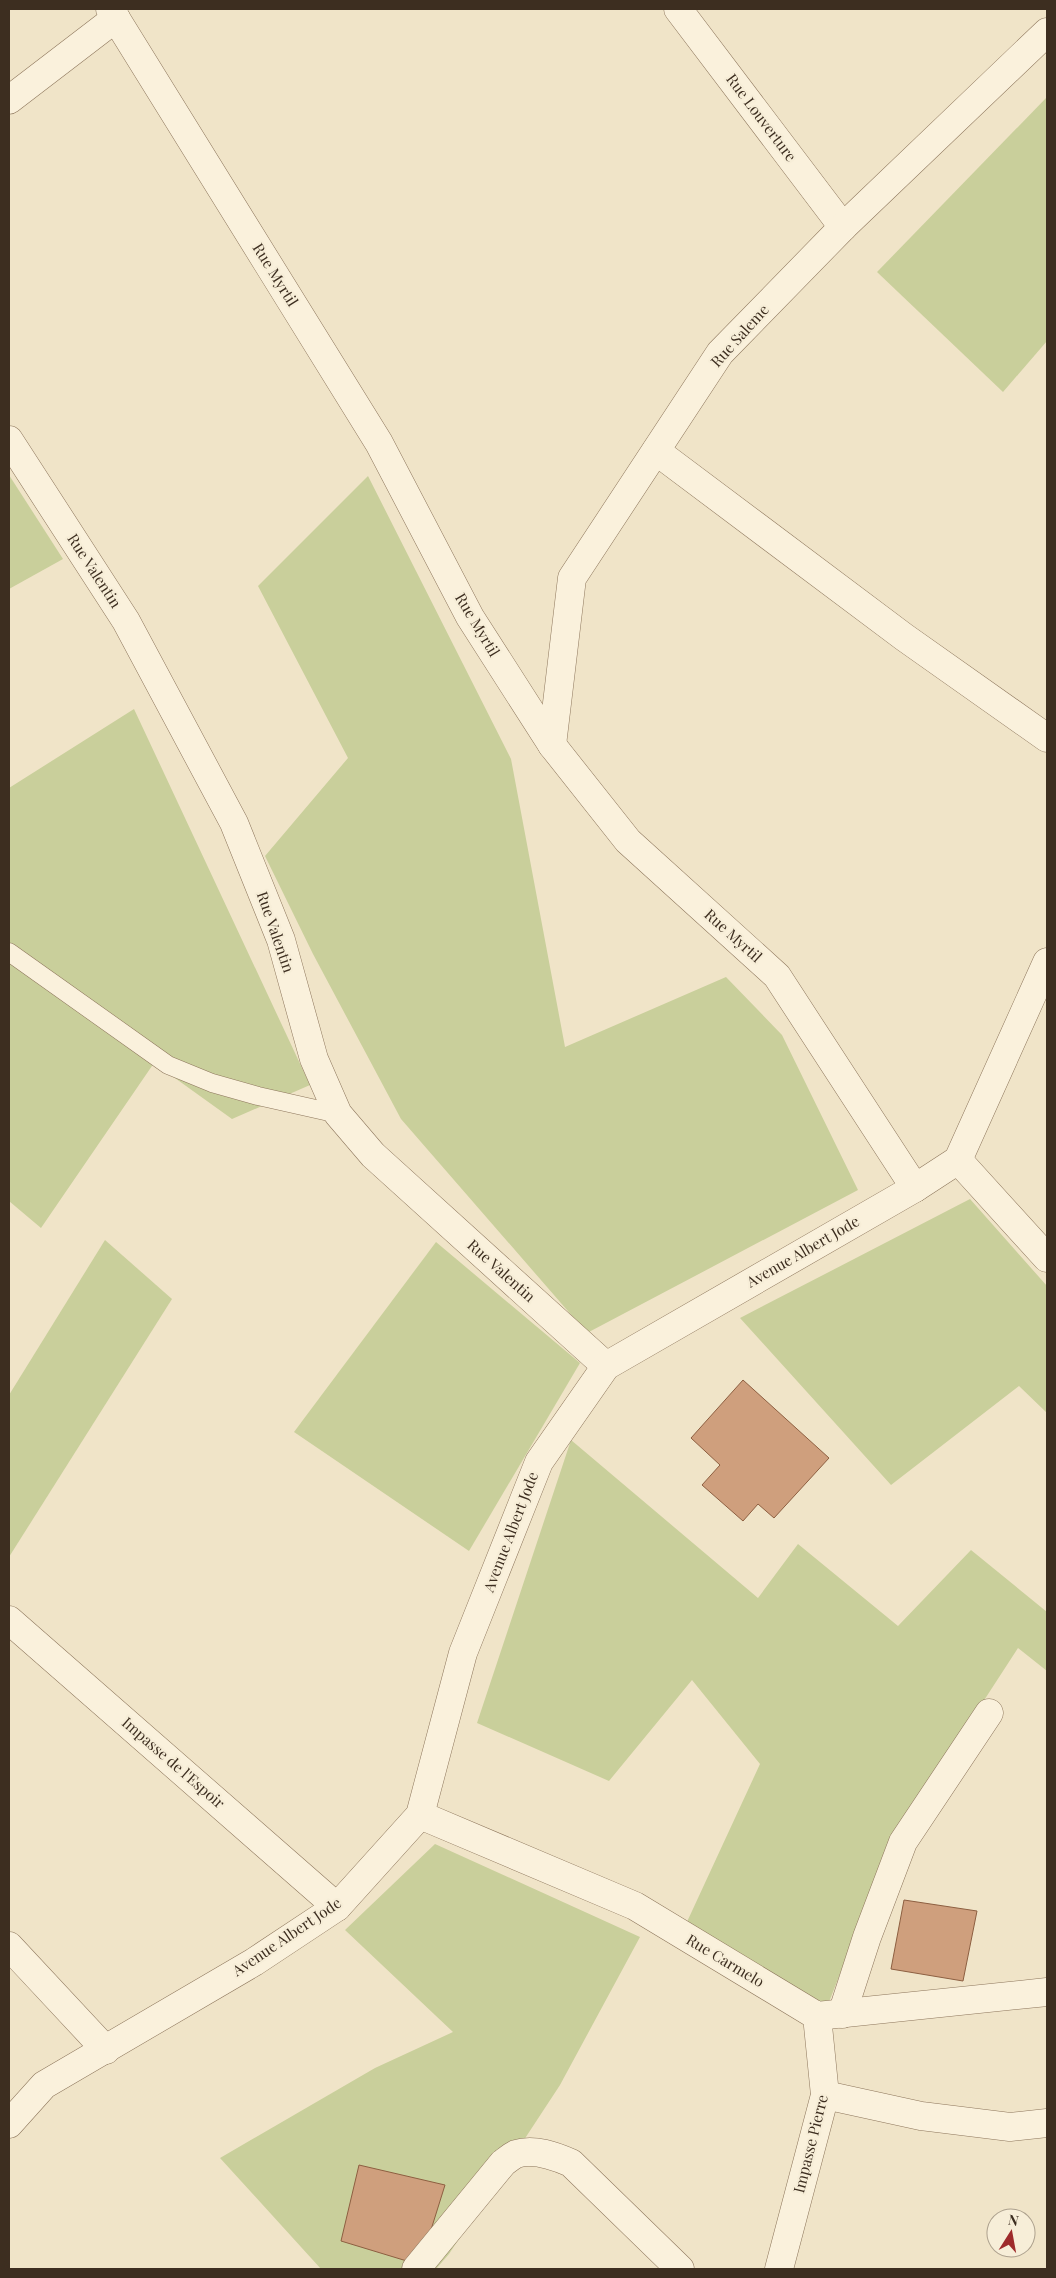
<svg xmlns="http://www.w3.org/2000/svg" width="1056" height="2278" viewBox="0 0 1056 2278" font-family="'Playfair Display',serif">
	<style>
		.green { fill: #c9cf9b }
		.building { fill: #cf9f7d; stroke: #8d5f41 }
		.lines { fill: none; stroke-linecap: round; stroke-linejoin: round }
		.lane-casing { stroke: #8d765c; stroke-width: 19 }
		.street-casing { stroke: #8d765c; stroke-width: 29 }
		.lane { stroke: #faf1dc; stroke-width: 18 }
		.street { stroke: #faf1dc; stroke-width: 28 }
		.labels { text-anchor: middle; stroke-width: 4.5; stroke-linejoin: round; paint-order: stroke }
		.street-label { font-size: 15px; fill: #3d2e20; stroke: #f7eed8 }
	</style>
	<rect width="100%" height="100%" fill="#f0e4c8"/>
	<g class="green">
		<polygon points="1047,97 1047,341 1003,392 877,272"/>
		<polygon points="9,475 63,559 9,589"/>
		<polygon points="368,476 511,759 565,1047 726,977 782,1035 858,1190 587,1333 401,1119 313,954 265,856 348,758 258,586"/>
		<polygon points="134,709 310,1085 232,1119 154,1063 41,1228 9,1201 9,788"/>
		<polygon points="970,1199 1047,1286 1047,1413 1019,1386 891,1485 740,1318"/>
		<polygon points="105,1240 172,1299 9,1557 9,1395"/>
		<polygon points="436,1242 580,1363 469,1551 294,1432"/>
		<polygon points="571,1440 758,1598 798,1544 898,1626 971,1550 1047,1612 1047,1671 1018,1648 892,1842 827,2007 686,1924 760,1764 692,1680 609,1781 477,1723"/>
		<polygon points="435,1844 640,1937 560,2085 449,2254 436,2269 321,2269 220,2158 375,2068 453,2032 345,1930"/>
	</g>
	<g class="building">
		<polygon points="743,1380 829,1458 774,1518 758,1504 743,1521 702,1485 720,1465 691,1438"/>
		<polygon points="904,1900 977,1911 963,1981 891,1969"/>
		<polygon points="359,2165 445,2185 420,2265 341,2241"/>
	</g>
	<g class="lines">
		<g class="lane-casing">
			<polyline id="lane" points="9,952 168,1065 212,1083 258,1096 338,1114"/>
		</g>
		<g class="street-casing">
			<g id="street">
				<polyline points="110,9 379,443 470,617 552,745 628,841 777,976 915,1188"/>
				<polyline points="678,9 843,227"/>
				<polyline points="9,100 116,18"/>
				<polyline points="9,440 126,621 234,823 281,940 314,1059 338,1114 373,1155 606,1366"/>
				<polyline points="656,451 904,637 1047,738"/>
				<polyline points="552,745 572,578 720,353 843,227 1047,32"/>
				<polyline points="958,1160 1047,1258"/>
				<polyline points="9,1620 337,1907"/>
				<polyline points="420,1815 635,1906 817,2016 1047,1992"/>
				<polyline points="9,1946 106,2050"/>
				<polyline points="842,2014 867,1937 903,1842 989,1713"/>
				<polyline points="825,2095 921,2116 1010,2127 1047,2123"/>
				<polyline points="9,2124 44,2085 254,1962 337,1907 420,1815 463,1653 539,1462 606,1366 915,1188 958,1160 1047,962"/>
				<path d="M416 2269 503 2163C507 2160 512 2156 516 2154 534 2148 555 2156 571 2163L680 2269"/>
				<polyline points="779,2269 825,2095 817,2016"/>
			</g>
		</g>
		<use href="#lane" class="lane"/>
		<use href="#street" class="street"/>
	</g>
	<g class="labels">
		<g class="street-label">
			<text transform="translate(761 118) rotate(53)" y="5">Rue Louverture</text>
			<text transform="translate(275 275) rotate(58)" y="5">Rue Myrtil</text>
			<text transform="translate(740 336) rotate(-48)" y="5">Rue Saleme</text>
			<text transform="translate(94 571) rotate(57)" y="5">Rue Valentin</text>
			<text transform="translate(477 625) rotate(59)" y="5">Rue Myrtil</text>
			<text transform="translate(275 932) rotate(71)" y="5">Rue Valentin</text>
			<text transform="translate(733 936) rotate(42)" y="5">Rue Myrtil</text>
			<text transform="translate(803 1252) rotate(-30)" y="5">Avenue Albert Jode</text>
			<text transform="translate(501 1271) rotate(42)" y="5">Rue Valentin</text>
			<text transform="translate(511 1532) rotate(-69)" y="5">Avenue Albert Jode</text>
			<text transform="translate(173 1763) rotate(41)" y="5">Impasse de l'Espoir</text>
			<text transform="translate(287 1937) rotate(-34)" y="5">Avenue Albert Jode</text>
			<text transform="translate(725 1961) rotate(31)" y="5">Rue Carmelo</text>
			<text transform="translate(811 2144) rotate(-76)" y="5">Impasse Pierre</text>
		</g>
	</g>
	<rect width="1056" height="2278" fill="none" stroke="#3d2e20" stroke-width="20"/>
	<g transform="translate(1011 2233) rotate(11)"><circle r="24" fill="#f7eed8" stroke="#ada18e"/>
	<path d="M0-4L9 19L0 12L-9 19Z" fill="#9e2a2b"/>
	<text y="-8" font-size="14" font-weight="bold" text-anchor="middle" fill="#3d2e20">N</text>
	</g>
</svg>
